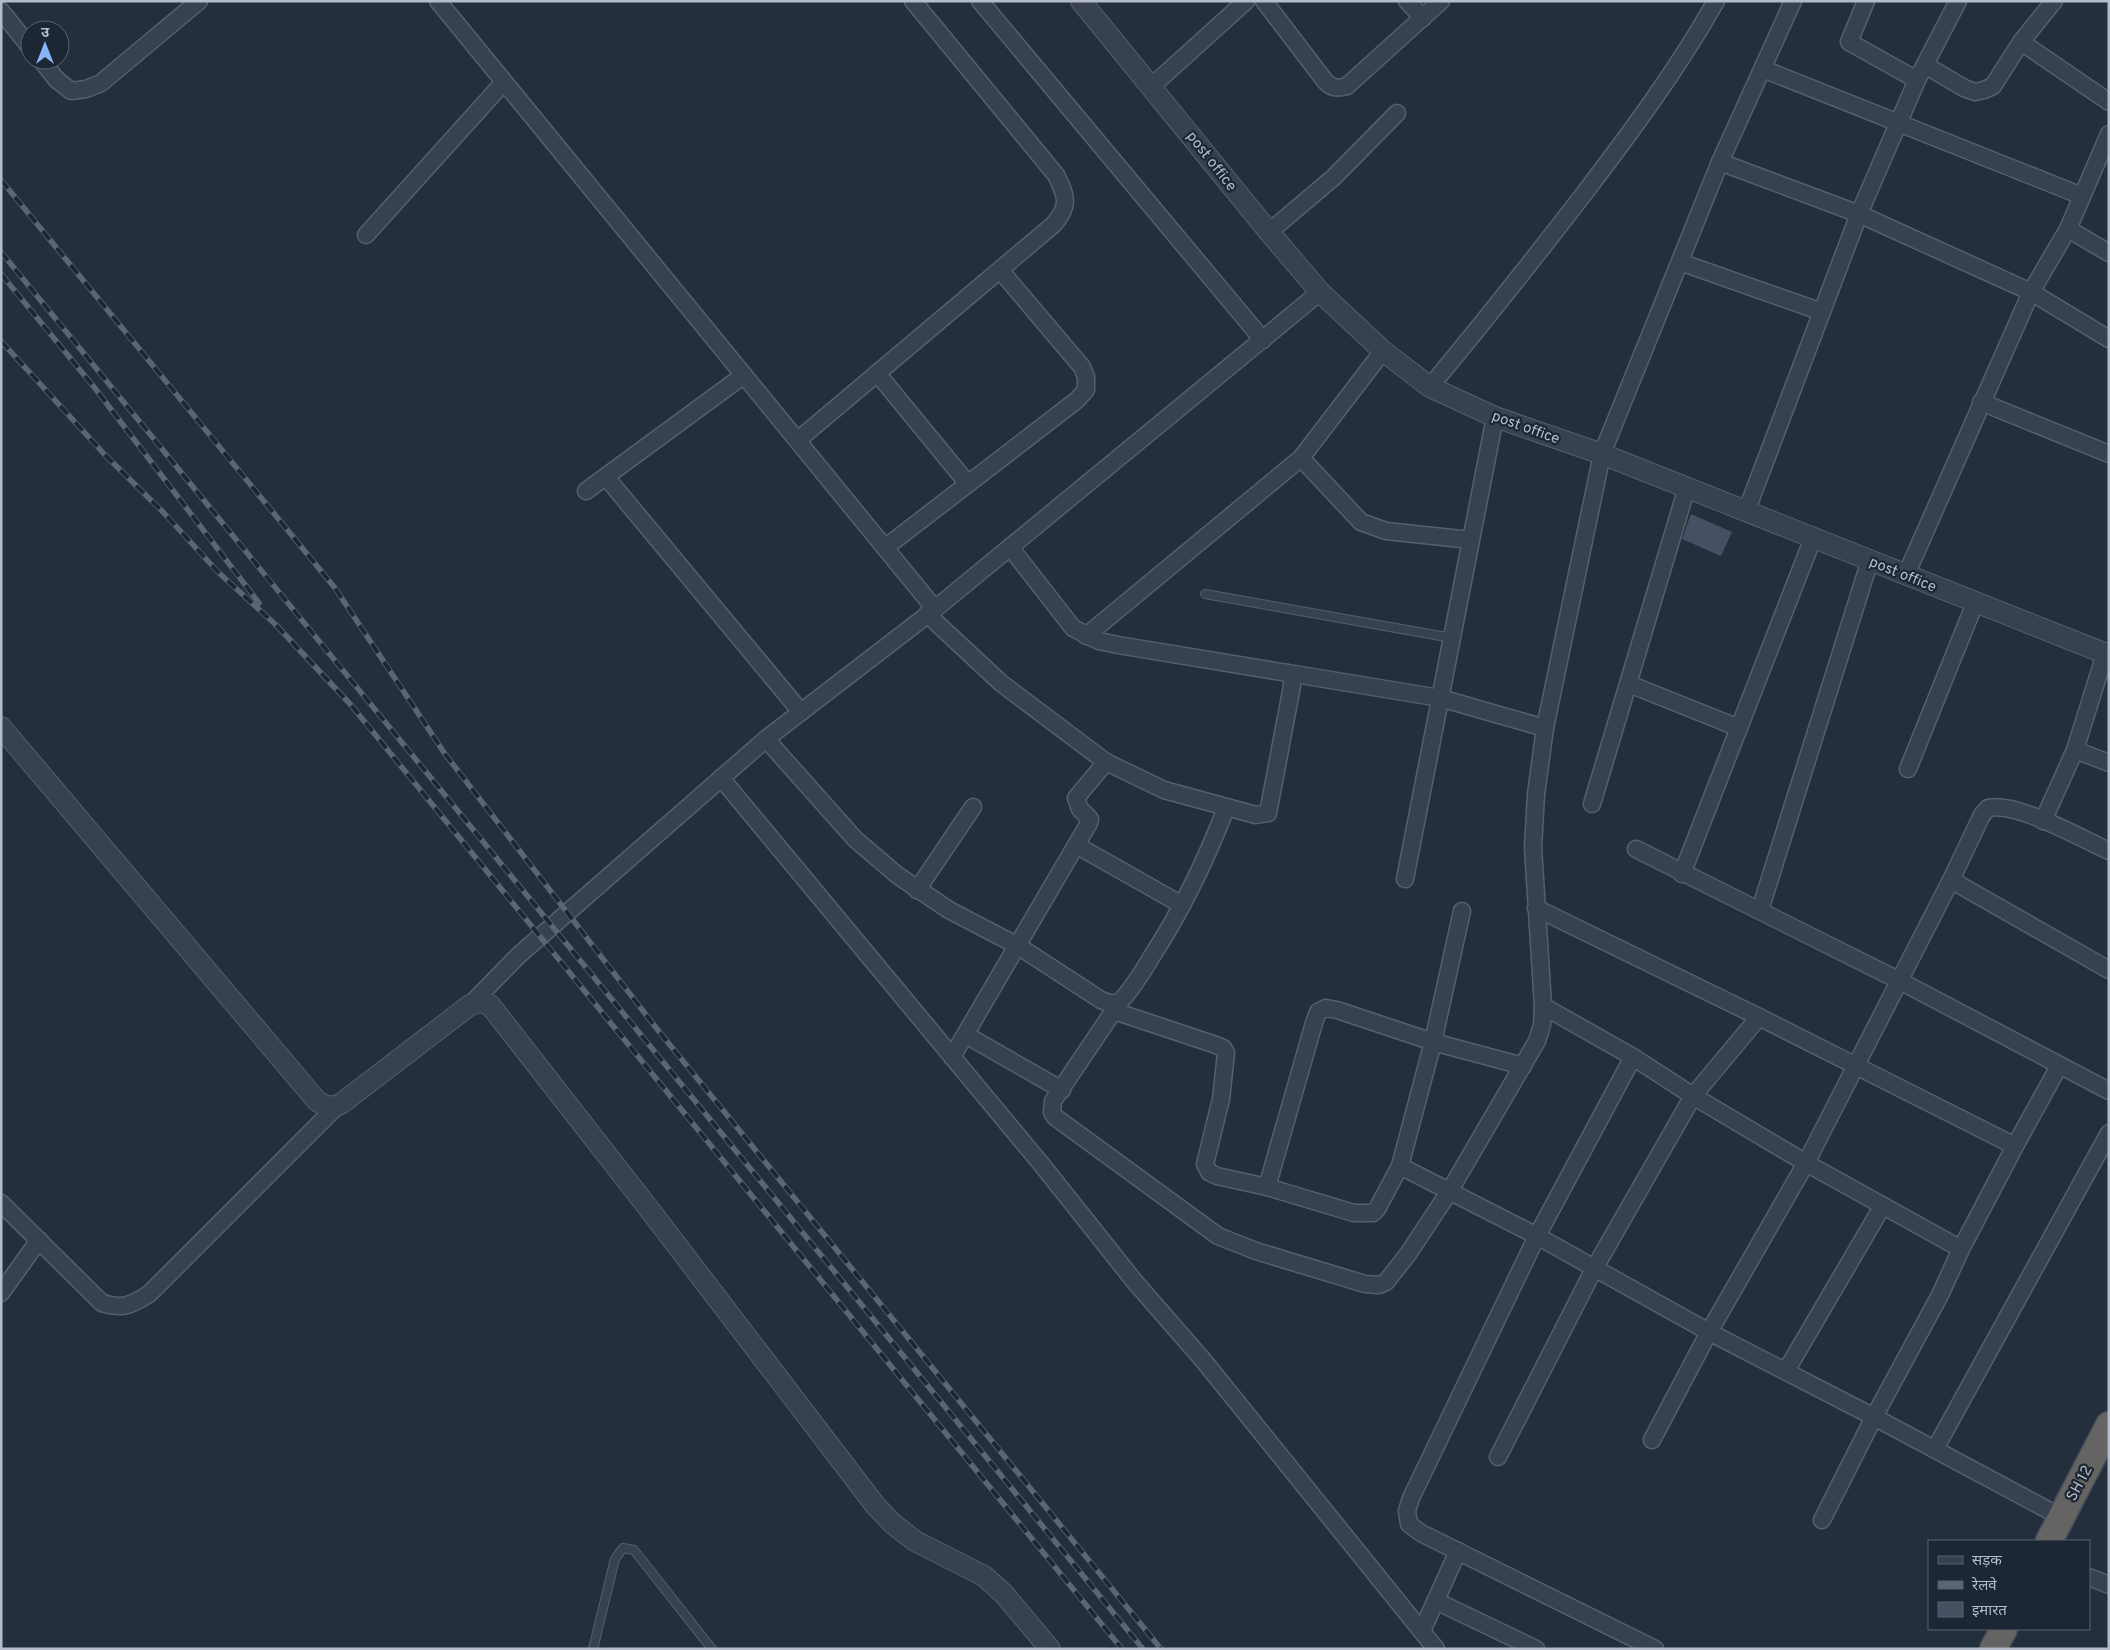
<svg xmlns="http://www.w3.org/2000/svg" width="2110" height="1650" viewBox="0 0 2110 1650" font-family="Overpass,'Noto Sans Devanagari',sans-serif">
	<style>
		.building { fill: #455162 }
		.lines { fill: none; stroke-linecap: round; stroke-linejoin: round }
		.service-casing { stroke: #565f6c; stroke-width: 10 }
		.minor-casing { stroke: #565f6c; stroke-width: 19 }
		.tertiary-casing { stroke: #565f6c; stroke-width: 22 }
		.trunk-casing { stroke: #434c59; stroke-width: 29 }
		.service { stroke: #38414e; stroke-width: 8 }
		.minor { stroke: #38414e; stroke-width: 16 }
		.tertiary { stroke: #38414e; stroke-width: 20 }
		.trunk { stroke: #656462; stroke-width: 26 }
		.rail-casing { stroke: #5a6575; stroke-width: 5.5 }
		.rail { stroke: #1d2633; stroke-width: 4; stroke-dasharray: 11; stroke-linecap: butt }
		.labels { text-anchor: middle; stroke-width: 4.5; stroke-linejoin: round; paint-order: stroke }
		.street-label { font-size: 15px; fill: #b4bcc9; stroke: #1d2633 }
	</style>
	<rect width="100%" height="100%" fill="#242f3e"/>
	<polygon class="building" points="1691,514 1732,532 1721,556 1682,539"/>
	<g class="lines">
		<g class="service-casing">
			<g id="service">
				<polyline points="1205,594 1452,638"/>
				<polyline points="593,1649 615,1559 623,1548 634,1550 712,1649"/>
			</g>
		</g>
		<g class="minor-casing">
			<g id="minor">
				<polyline points="438,1 935,609"/>
				<polyline points="980,1 1263,340"/>
				<path d="M1264 1 1325 81C1331 88 1338 89 1347 86L1441 1"/>
				<polyline points="1407,1 1423,18"/>
				<polyline points="1866,1 1849,42 1917,80"/>
				<polyline points="1,11 30,47"/>
				<polyline points="2021,42 2109,102"/>
				<polyline points="41,60 57,80 71,91 86,89 101,83 199,1"/>
				<polyline points="1925,65 1964,88 1975,92 1984,90 1993,86 2021,42 2054,1"/>
				<polyline points="1763,69 2082,196"/>
				<polyline points="1152,86 1246,1"/>
				<polyline points="1720,162 1859,214 2031,292 2109,339"/>
				<polyline points="2068,229 2109,253"/>
				<polyline points="1269,232 1334,177 1397,113"/>
				<polyline points="366,235 504,82"/>
				<polyline points="1680,262 1822,312"/>
				<polyline points="877,373 968,484"/>
				<path d="M1430 387C1482 324 1533 260 1583 195 1631 132 1677 70 1716 1"/>
				<polyline points="1981,402 2109,454"/>
				<path d="M798 440 1053 225C1070 206 1067 197 1056 175L913 1"/>
				<polyline points="1301,458 1361,522 1386,531 1471,540"/>
				<polyline points="606,477 801,712"/>
				<polyline points="586,491 744,375"/>
				<polyline points="1746,512 1859,214 1917,80 1958,1"/>
				<polyline points="886,547 1077,400 1086,390 1086,377 1082,367 1000,270"/>
				<polyline points="1906,575 2031,292 2068,229 2109,134"/>
				<polyline points="927,614 1001,683 1106,762 1164,790 1256,815 1268,813 1292,686 1292,678 1288,673 1118,645 1099,641 1073,628 1010,547"/>
				<polyline points="1086,636 1301,458 1383,351"/>
				<polyline points="1288,673 1440,698 1545,728"/>
				<polyline points="1629,684 1739,728"/>
				<path d="M766 739 855 839 897 875 949 910 1018 946 1101 1000 1109 1003H1119C1132 989 1142 973 1152 956 1182 910 1206 860 1226 808"/>
				<polyline points="2075,750 2109,763"/>
				<polyline points="1908,769 1975,603"/>
				<polyline points="721,778 1042,1165 1135,1282 1203,1360 1436,1649"/>
				<polyline points="1592,804 1687,487"/>
				<polyline points="2043,821 2075,750 2105,654"/>
				<polyline points="1076,845 1182,905"/>
				<polyline points="1636,849 1900,981 2109,1091"/>
				<polyline points="1682,874 1813,538"/>
				<polyline points="1405,879 1495,417"/>
				<polyline points="1951,880 2109,970"/>
				<polyline points="917,890 973,807"/>
				<polyline points="1536,908 1759,1017 2015,1146"/>
				<polyline points="1760,910 1870,560"/>
				<polyline points="1119,1003 1053,1101 1052,1112 1055,1117 1218,1236 1256,1251 1365,1284 1379,1285 1386,1282 1408,1254 1449,1192 1537,1041 1542,1025 1543,1006 1533,848 1536,794 1545,728 1602,454 1720,162 1793,1"/>
				<polyline points="470,1005 519,955 766,739 935,609 1320,292"/>
				<polyline points="1543,1006 1633,1057 1693,1096 1806,1163 1961,1249"/>
				<polyline points="1114,1011 1216,1045 1223,1048 1226,1053 1221,1099 1205,1164 1209,1172 1217,1176 1267,1187 1354,1213 1373,1213 1377,1209 1400,1166 1433,1042 1462,911"/>
				<polyline points="966,1035 1062,1090"/>
				<polyline points="952,1057 1089,823 1090,819 1080,809 1076,798 1106,762"/>
				<polyline points="1633,1057 1537,1236 1411,1498 1407,1511 1409,1524 1421,1533 1655,1649"/>
				<polyline points="1400,1166 1537,1236 1709,1332 1874,1417 2061,1517"/>
				<polyline points="1267,1187 1314,1023 1318,1012 1326,1008 1337,1010 1433,1042 1523,1066"/>
				<path d="M1 1203 102 1303C123 1309 130 1306 149 1294L335 1108"/>
				<polyline points="1,1293 39,1240"/>
				<polyline points="1786,1371 1882,1207"/>
				<path d="M1652 1440 1709 1332 1806 1163 1951 880 1982 815 1988 808C2018 802 2080 838 2109 851"/>
				<polyline points="1935,1449 2109,1133"/>
				<polyline points="1498,1457 1594,1269 1693,1096 1759,1017"/>
				<polyline points="1822,1520 1874,1417 1940,1295 1961,1249 2015,1146 2059,1066"/>
				<polyline points="2089,1577 2109,1585"/>
				<polyline points="1436,1601 1536,1649"/>
				<polyline points="1422,1631 1458,1551"/>
			</g>
		</g>
		<g class="tertiary-casing">
			<g id="tertiary">
				<polyline points="1081,1 1269,232 1320,292 1383,351 1430,387 1495,417 1602,454 2109,655"/>
				<path d="M1 727 317 1101C327 1107 332 1109 342 1103L470 1005 481 1002 490 1005 646 1205 875 1505 892 1523 915 1541 984 1576 1004 1594 1050 1649"/>
			</g>
		</g>
		<g class="trunk-casing">
			<g id="trunk">
				<polyline points="2049,1541 2109,1425"/>
				<polyline points="1993,1649 2004,1629"/>
			</g>
		</g>
		<use href="#service" class="service"/>
		<use href="#minor" class="minor"/>
		<use href="#tertiary" class="tertiary"/>
		<use href="#trunk" class="trunk"/>
		<g class="rail-casing">
			<g id="rail">
				<polyline points="1,180 335,588 445,754 657,1029 1161,1649"/>
				<polyline points="1,252 1143,1649"/>
				<polyline points="1,274 94,387 259,603"/>
				<polyline points="1,341 105,455 163,512 218,572 276,625 351,705 1122,1649"/>
			</g>
		</g>
		<use href="#rail" class="rail"/>
	</g>
	<g class="labels">
		<g class="street-label">
			<text transform="translate(1212 161) rotate(52)" y="5">post office</text>
			<text transform="translate(1526 427) rotate(20)" y="5">post office</text>
			<text transform="translate(1903 574) rotate(22)" y="5">post office</text>
			<text transform="translate(2079 1483) rotate(-62)" y="5">SH 12</text>
		</g>
	</g>
	<rect width="2110" height="1650" fill="none" stroke="#b4bcc9" stroke-width="5"/>
	<rect x="1928" y="1540" width="162" height="90" fill="#1d2633" stroke="#59626f"/>
	<rect x="1938" y="1556" width="25" height="8" fill="#38414e" stroke="#59626f"/>
	<text x="1972" y="1565" font-size="15" fill="#b4bcc9">सड़क</text>
	<rect x="1938" y="1581" width="25" height="8" fill="#5a6575" stroke="#59626f"/>
	<text x="1972" y="1590" font-size="15" fill="#b4bcc9">रेलवे</text>
	<rect x="1938" y="1602" width="25" height="15" fill="#455162" stroke="#59626f"/>
	<text x="1972" y="1615" font-size="15" fill="#b4bcc9">इमारत</text>
	<g transform="translate(45 45)"><circle r="24" fill="#1d2633" stroke="#59626f"/>
	<path d="M0-4L9 19L0 12L-9 19Z" fill="#8ab4f8"/>
	<text y="-8" font-size="14" font-weight="bold" text-anchor="middle" fill="#b4bcc9">उ</text>
	</g>
</svg>
